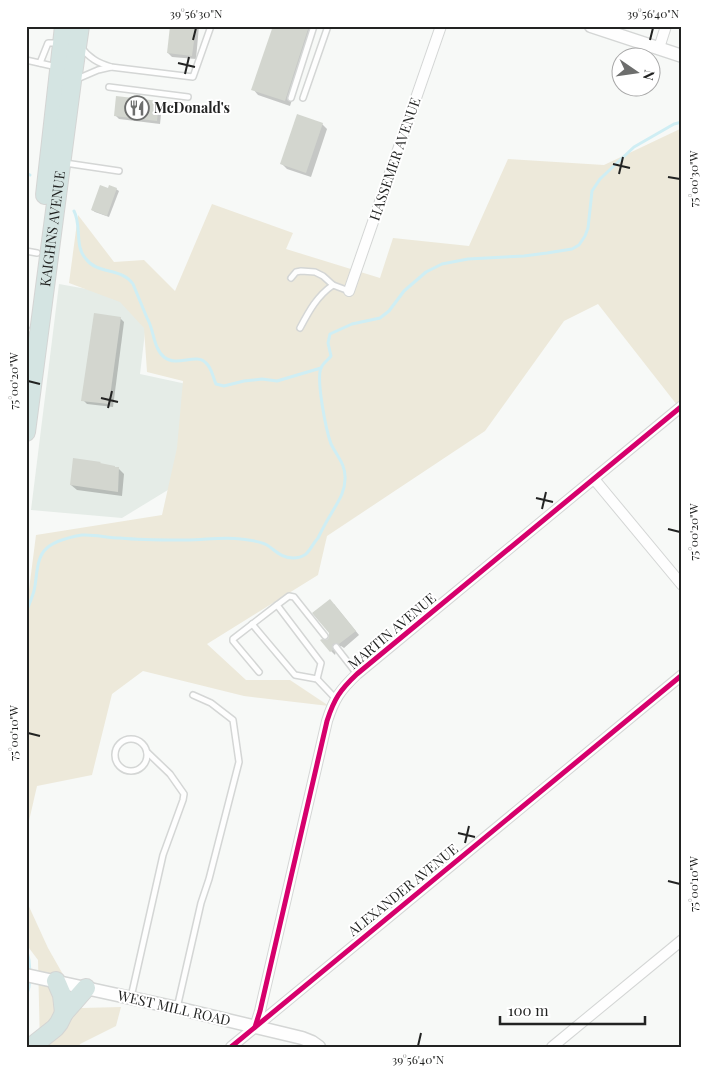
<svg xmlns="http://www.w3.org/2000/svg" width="708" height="1073" viewBox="0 0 708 1073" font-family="'Playfair Display',serif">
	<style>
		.built { fill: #e5ece7 }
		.green { fill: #ede9da }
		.shadow { fill: #0003 }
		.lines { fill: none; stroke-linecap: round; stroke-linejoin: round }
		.stream { stroke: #cfeef4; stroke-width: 3 }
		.building { fill: #d3d6cf }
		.service-casing { stroke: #d4d6d5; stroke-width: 8 }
		.minor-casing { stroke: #d4d6d5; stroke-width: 12 }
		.tertiary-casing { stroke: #d4d6d5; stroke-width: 15 }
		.trunk-casing { stroke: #d4d5d4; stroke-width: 20 }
		.service { stroke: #fefefe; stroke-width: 5 }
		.minor { stroke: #fefefe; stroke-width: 10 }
		.tertiary { stroke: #fefefe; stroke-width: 12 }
		.trunk { stroke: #d4e4e2; stroke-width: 18 }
		.cycleway-casing { stroke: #fff; stroke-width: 8 }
		.cycleway { stroke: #d6006c; stroke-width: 5 }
		.ticks { fill: none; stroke: #222322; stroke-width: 2 }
		.labels { text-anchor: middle; stroke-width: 4; stroke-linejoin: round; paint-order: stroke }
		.poi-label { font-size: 14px; font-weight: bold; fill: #222322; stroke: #fff; text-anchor: start }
		.street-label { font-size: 14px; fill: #222322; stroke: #fff }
		.neatline { fill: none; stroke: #222322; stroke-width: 2 }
		.ticks-label { font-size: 12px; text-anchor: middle; fill: #222322 }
	</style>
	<rect width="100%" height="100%" fill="#f7f9f7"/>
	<polygon class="built" points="59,284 120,295 146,324 140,374 191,385 176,485 122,518 31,510"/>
	<g class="green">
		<polygon points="682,128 682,402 677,405 598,304 564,321 485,431 327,536 318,575 207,644 246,680 290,680 329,706 244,696 143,671 112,694 92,775 37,786 26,834 26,613 36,535 162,515 177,448 183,381 147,372 144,328 120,302 69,283 78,215 114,262 144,260 175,291 212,204 293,233 286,249 380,278 393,238 469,246 508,159 604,165"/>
		<polygon points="26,900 48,948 82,1008 121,1007 116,1026 80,1044 79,1047 40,1047 38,960 26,944"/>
	</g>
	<g class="shadow">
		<polygon points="171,26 199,26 196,59 172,57 168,53"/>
		<polygon points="308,26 314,32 290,106 258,95 253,89"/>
		<polygon points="159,102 162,106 160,124 119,119 115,115"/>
		<polygon points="322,124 327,129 311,177 287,169 282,164"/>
		<polygon points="116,189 119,191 109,217 95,212 92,210 109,190"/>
		<polygon points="120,318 124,322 113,407 87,404 83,400"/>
		<polygon points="116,468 119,469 124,474 122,496 77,490 71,485"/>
		<polygon points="334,604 359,635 344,648 341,646 337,648 335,655 331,651 329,640"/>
	</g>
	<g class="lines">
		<g class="stream">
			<polyline points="26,173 30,175"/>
			<path d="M74 211C82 226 74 246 86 259 98 275 121 267 133 284L147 318C154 329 153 348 164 357 177 368 196 352 206 363 212 368 213 378 216 384L224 386 244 381 262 379 277 381 321 368"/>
			<path d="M26 612C29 605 32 598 34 591 37 578 36 561 44 551 52 541 70 537 82 535 95 534 107 538 120 538 140 540 160 540 180 540 201 541 221 536 241 539 249 540 260 541 267 545 276 551 281 558 293 558 309 558 309 548 318 538 322 530 326 522 331 514 337 503 345 493 345 479 346 465 337 456 331 444 326 430 316 380 321 368 323 363 328 360 331 356L328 343 330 334 352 324 380 318 389 311 404 291 426 272 442 264 468 259 524 256 547 253 572 249 579 245 585 236 588 228 592 191 600 179 634 147 674 124 682 122"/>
			<polyline points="26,947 29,960 30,972"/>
			<polyline points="26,997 29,987 30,978"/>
		</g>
	</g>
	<g class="building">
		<polygon points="170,26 196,26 192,56 167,53"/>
		<polygon points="273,26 309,26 285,101 251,90"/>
		<polygon points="116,96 159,101 157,121 114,116"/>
		<polygon points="297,114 323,123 306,173 280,164"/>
		<polygon points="100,185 108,188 109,185 117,188 107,216 91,210"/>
		<polygon points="94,313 121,317 109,404 81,401"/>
		<polygon points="73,458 101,462 100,463 115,466 115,467 119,467 118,492 70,485"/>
		<polygon points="330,599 356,631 339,644 336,643 333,644 332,647 333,650 330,652 320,640 322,639 325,640 328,639 329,636 329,633 312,613"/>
	</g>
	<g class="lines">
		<g class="service-casing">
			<g id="service">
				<path d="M81 47C89 58 98 63 111 67L193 77 211 26"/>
				<polyline points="26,60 57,67"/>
				<polyline points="40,63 48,43 59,43"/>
				<polyline points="77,79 98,70 111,67"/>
				<polyline points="109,87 188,97"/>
				<polyline points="291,98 314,26"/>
				<polyline points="303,98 328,26"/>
				<polyline points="65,163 119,171"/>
				<polyline points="26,251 37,253"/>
				<polyline points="291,278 296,272 301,271 315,272 323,276 333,285"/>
				<path d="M300 328C309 311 317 296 333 285L349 291"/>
				<polyline points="26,330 27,330"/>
				<polyline points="277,605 289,596 294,597 325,636"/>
				<polyline points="252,624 295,675 317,679 335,698"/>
				<polyline points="336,647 357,674"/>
				<polyline points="259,672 233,641 233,639 277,605 321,663 317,679"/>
				<circle cx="131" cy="755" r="16"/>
				<polyline points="131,997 163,855 183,800 184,794 170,774 147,752"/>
				<polyline points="177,1008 201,903 209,879 239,762 233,720 211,703 193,695"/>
			</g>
		</g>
		<g class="minor-casing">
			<g id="minor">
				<polyline points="659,48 666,26"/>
				<polyline points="349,291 441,26"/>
				<polyline points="594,479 682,585"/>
				<path d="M255 1027 260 1011 327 721C334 699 340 690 357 674L682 406"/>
				<polyline points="231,1047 682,675"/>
				<polyline points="552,1047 682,940"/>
			</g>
		</g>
		<g class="tertiary-casing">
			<g id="tertiary">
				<polyline points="591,26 682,56"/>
				<polyline points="26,975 177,1008 302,1038 312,1042 319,1047"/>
			</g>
		</g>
		<g class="trunk-casing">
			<g id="trunk">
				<polyline points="45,195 64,26"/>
				<path id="s1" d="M26 432 72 81 80 26"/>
				<polyline points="56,981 62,995 64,1013"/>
				<polyline points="31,1047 55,1028 59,1023 64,1013 86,988"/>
			</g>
		</g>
		<use href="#service" class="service"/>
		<use href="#minor" class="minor"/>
		<use href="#tertiary" class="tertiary"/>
		<use href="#trunk" class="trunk"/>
		<g class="cycleway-casing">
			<g id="cycleway">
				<path d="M255 1027 260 1011 327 721C334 699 340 690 357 674L682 406"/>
				<polyline points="231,1047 682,675"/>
			</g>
		</g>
		<use href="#cycleway" class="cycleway"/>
	</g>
	<path class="ticks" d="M193 40 196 28M650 40 653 28M178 63 195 67M185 74 189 57M613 164 630 168M619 174 623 157M668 177 680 179M28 381 40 384M101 398 118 402M108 408 112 391M536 498 553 502M542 509 546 492M668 529 680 532M28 733 40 736M458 833 475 837M465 843 469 826M668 881 680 884M418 1046 421 1033"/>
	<defs>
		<g id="restaurant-ring" transform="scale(1.25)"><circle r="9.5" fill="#fff" stroke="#6d6e6d" stroke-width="1.5"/><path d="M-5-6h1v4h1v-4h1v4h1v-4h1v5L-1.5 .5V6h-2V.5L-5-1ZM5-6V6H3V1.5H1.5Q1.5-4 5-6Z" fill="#6d6e6d"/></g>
	</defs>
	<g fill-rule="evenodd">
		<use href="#restaurant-ring" x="137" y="108"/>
	</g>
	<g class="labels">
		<g class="poi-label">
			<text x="154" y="113">McDonald's</text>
		</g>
		<g class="street-label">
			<text transform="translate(395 159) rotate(-71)" y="5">HASSEMER AVENUE</text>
			<text dy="5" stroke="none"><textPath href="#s1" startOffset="205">KAIGHNS AVENUE</textPath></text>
			<text transform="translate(392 631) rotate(-40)" y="5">MARTIN AVENUE</text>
			<text transform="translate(403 890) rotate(-39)" y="5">ALEXANDER AVENUE</text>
			<text transform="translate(174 1008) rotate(13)" y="5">WEST MILL ROAD</text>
		</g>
	</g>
	<rect width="708" height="1073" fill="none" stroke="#ffffff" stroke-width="55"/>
	<g transform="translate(636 72) rotate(103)"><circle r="24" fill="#ffffff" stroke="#a7a7a7"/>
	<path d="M0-4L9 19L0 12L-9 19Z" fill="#6d6e6d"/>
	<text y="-8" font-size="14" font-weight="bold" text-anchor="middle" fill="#222322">N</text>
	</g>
	<path d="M500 1016v8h145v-8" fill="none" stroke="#222322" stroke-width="2.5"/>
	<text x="508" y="1016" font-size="15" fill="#222322" stroke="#ffffff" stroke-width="4" paint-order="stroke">100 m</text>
	<rect x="28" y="28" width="652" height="1018" class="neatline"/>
	<g class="ticks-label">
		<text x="196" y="18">39°56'30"N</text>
		<text x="653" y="18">39°56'40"N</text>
		<text transform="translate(694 179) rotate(-90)" y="4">75°00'30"W</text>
		<text transform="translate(14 381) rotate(-90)" y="4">75°00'20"W</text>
		<text transform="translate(694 532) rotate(-90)" y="4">75°00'20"W</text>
		<text transform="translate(14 733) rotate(-90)" y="4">75°00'10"W</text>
		<text transform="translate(694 884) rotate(-90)" y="4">75°00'10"W</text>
		<text x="418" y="1064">39°56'40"N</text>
	</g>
</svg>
